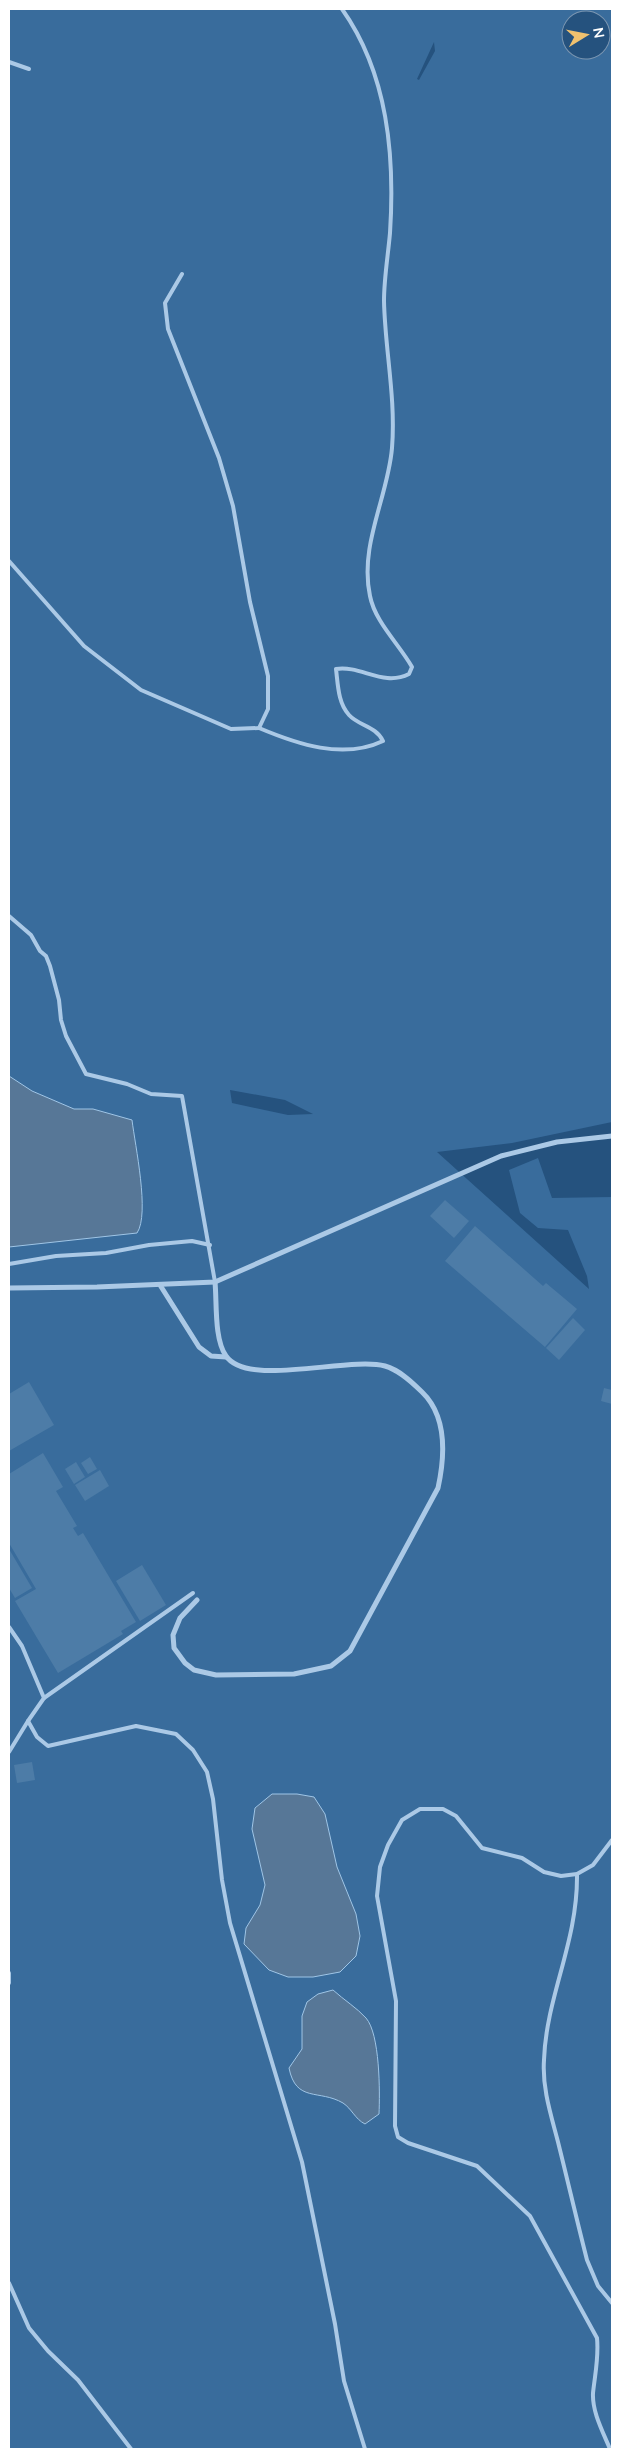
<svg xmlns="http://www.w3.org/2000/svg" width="621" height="2458" viewBox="0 0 621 2458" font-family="'Nunito Sans',sans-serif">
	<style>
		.green { fill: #396c9c; fill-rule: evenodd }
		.water { fill: #577797; stroke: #9fc5e6 }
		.building { fill: #4d7ca7 }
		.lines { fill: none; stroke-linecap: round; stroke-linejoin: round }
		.lane { stroke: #abc9e6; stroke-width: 4 }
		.street { stroke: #abc9e6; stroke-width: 5 }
	</style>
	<rect width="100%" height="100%" fill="#25527e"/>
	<path class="green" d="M9 9H612V1122L512 1143 437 1152 589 1289 587 1276 568 1230 538 1228 520 1213 509 1170 538 1158 552 1198 612 1197V2449H9ZM571 20H601V50H571ZM434 42 435 51 419 80 417 79ZM230 1090 285 1100 313 1114 288 1115 232 1103Z"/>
	<g class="water">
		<path d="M9 1076 32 1091 74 1109H93L132 1120C135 1145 150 1214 137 1233L9 1247Z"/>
		<polygon points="272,1794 297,1794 314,1797 325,1814 337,1867 356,1914 360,1936 356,1956 340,1972 313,1977 288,1977 269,1970 244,1944 246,1928 260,1905 265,1885 252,1829 255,1808"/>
		<path d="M333 1990C344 2000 357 2008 366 2018 380 2034 380 2092 379 2114L365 2124C355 2119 352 2109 343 2103 319 2089 296 2103 289 2068L302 2049V2016L307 2002 318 1994Z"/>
	</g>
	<g class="building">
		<polygon points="445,1200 469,1221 454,1238 430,1216"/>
		<polygon points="475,1226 543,1286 546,1283 577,1309 545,1347 445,1261"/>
		<polygon points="573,1318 585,1330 559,1360 546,1348"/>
		<polygon points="29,1382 54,1425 9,1451 9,1394"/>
		<polygon points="604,1388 612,1390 612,1404 601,1401"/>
		<polygon points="43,1453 63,1487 56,1491 77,1526 73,1528 78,1536 83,1533 136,1622 121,1631 123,1634 58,1673 15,1601 36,1589 9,1543 9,1474"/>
		<polygon points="90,1457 97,1469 88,1474 81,1463"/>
		<polygon points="76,1462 85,1477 74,1484 65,1469"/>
		<polygon points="100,1470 109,1486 85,1501 75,1485"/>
		<polygon points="9,1549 32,1588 15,1598 9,1588"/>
		<polygon points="142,1565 166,1605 140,1621 116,1581"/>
		<polygon points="32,1762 35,1780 17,1783 14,1765"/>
	</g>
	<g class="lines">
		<g class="lane">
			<polyline points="9,62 29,69"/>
			<polyline points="9,561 84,646 141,690 231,729 259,728 268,709 268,676 250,602 233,506 219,458 168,329 165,303 182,274"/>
			<path d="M259 728C297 744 343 760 383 741 376 726 359 726 349 715 338 703 338 685 336 669 361 665 383 687 409 674L412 667C399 644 375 622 370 596 359 545 388 497 392 448 396 398 385 350 384 301 384 278 388 256 390 233 395 156 388 74 342 9"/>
			<polyline points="9,916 31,935 40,951 46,956 50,966 59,1000 61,1020 66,1036 86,1074 127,1084 151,1094 182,1096 215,1282"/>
			<polyline points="9,1264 56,1256 106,1253 149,1245 192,1241 210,1245"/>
			<polyline points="9,1627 22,1646 44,1698 28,1721"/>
			<polyline points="44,1698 193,1593"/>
			<polyline points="9,1752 28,1721 37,1737 48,1746 136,1726 176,1734 193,1750 207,1772 213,1799 222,1880 230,1923 302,2162 335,2324 344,2381 365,2449"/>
			<path d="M577 1874C578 1942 546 1997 544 2060 542 2088 551 2115 558 2142 568 2182 577 2221 587 2260L598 2286 612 2303"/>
			<polyline points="9,1973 9,1983"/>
			<polyline points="9,2283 29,2328 48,2351 78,2380 131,2449"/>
			<path d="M610 2449C603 2432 592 2412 593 2393 595 2374 599 2357 597 2338L530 2216 477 2166 408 2143 398 2137 395 2126 396 2001 377 1896 380 1867 388 1845 402 1820 420 1809H443L456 1816 482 1848 522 1858 544 1872 561 1876 577 1874 593 1865 612 1840"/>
		</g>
		<g class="street">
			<polyline points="160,1285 199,1347 211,1356 226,1357"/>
			<polyline points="9,1288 97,1287 215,1282 501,1156 557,1142 612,1136"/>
			<path d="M197 1600 180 1618 173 1635 174 1648 185 1663 194 1670 216 1675 294 1674 331 1666 350 1651 438 1488C445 1456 448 1417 422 1392 411 1381 399 1370 385 1366 349 1356 248 1388 226 1356 214 1339 217 1303 215 1282"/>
		</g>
	</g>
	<rect width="621" height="2458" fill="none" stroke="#ffffff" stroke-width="20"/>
	<g transform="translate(586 35) rotate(80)"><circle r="24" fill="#25527e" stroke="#7c97b2"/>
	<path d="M0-4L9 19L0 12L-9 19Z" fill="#efc16f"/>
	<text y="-8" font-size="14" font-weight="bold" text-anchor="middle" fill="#ffffff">N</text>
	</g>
</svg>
